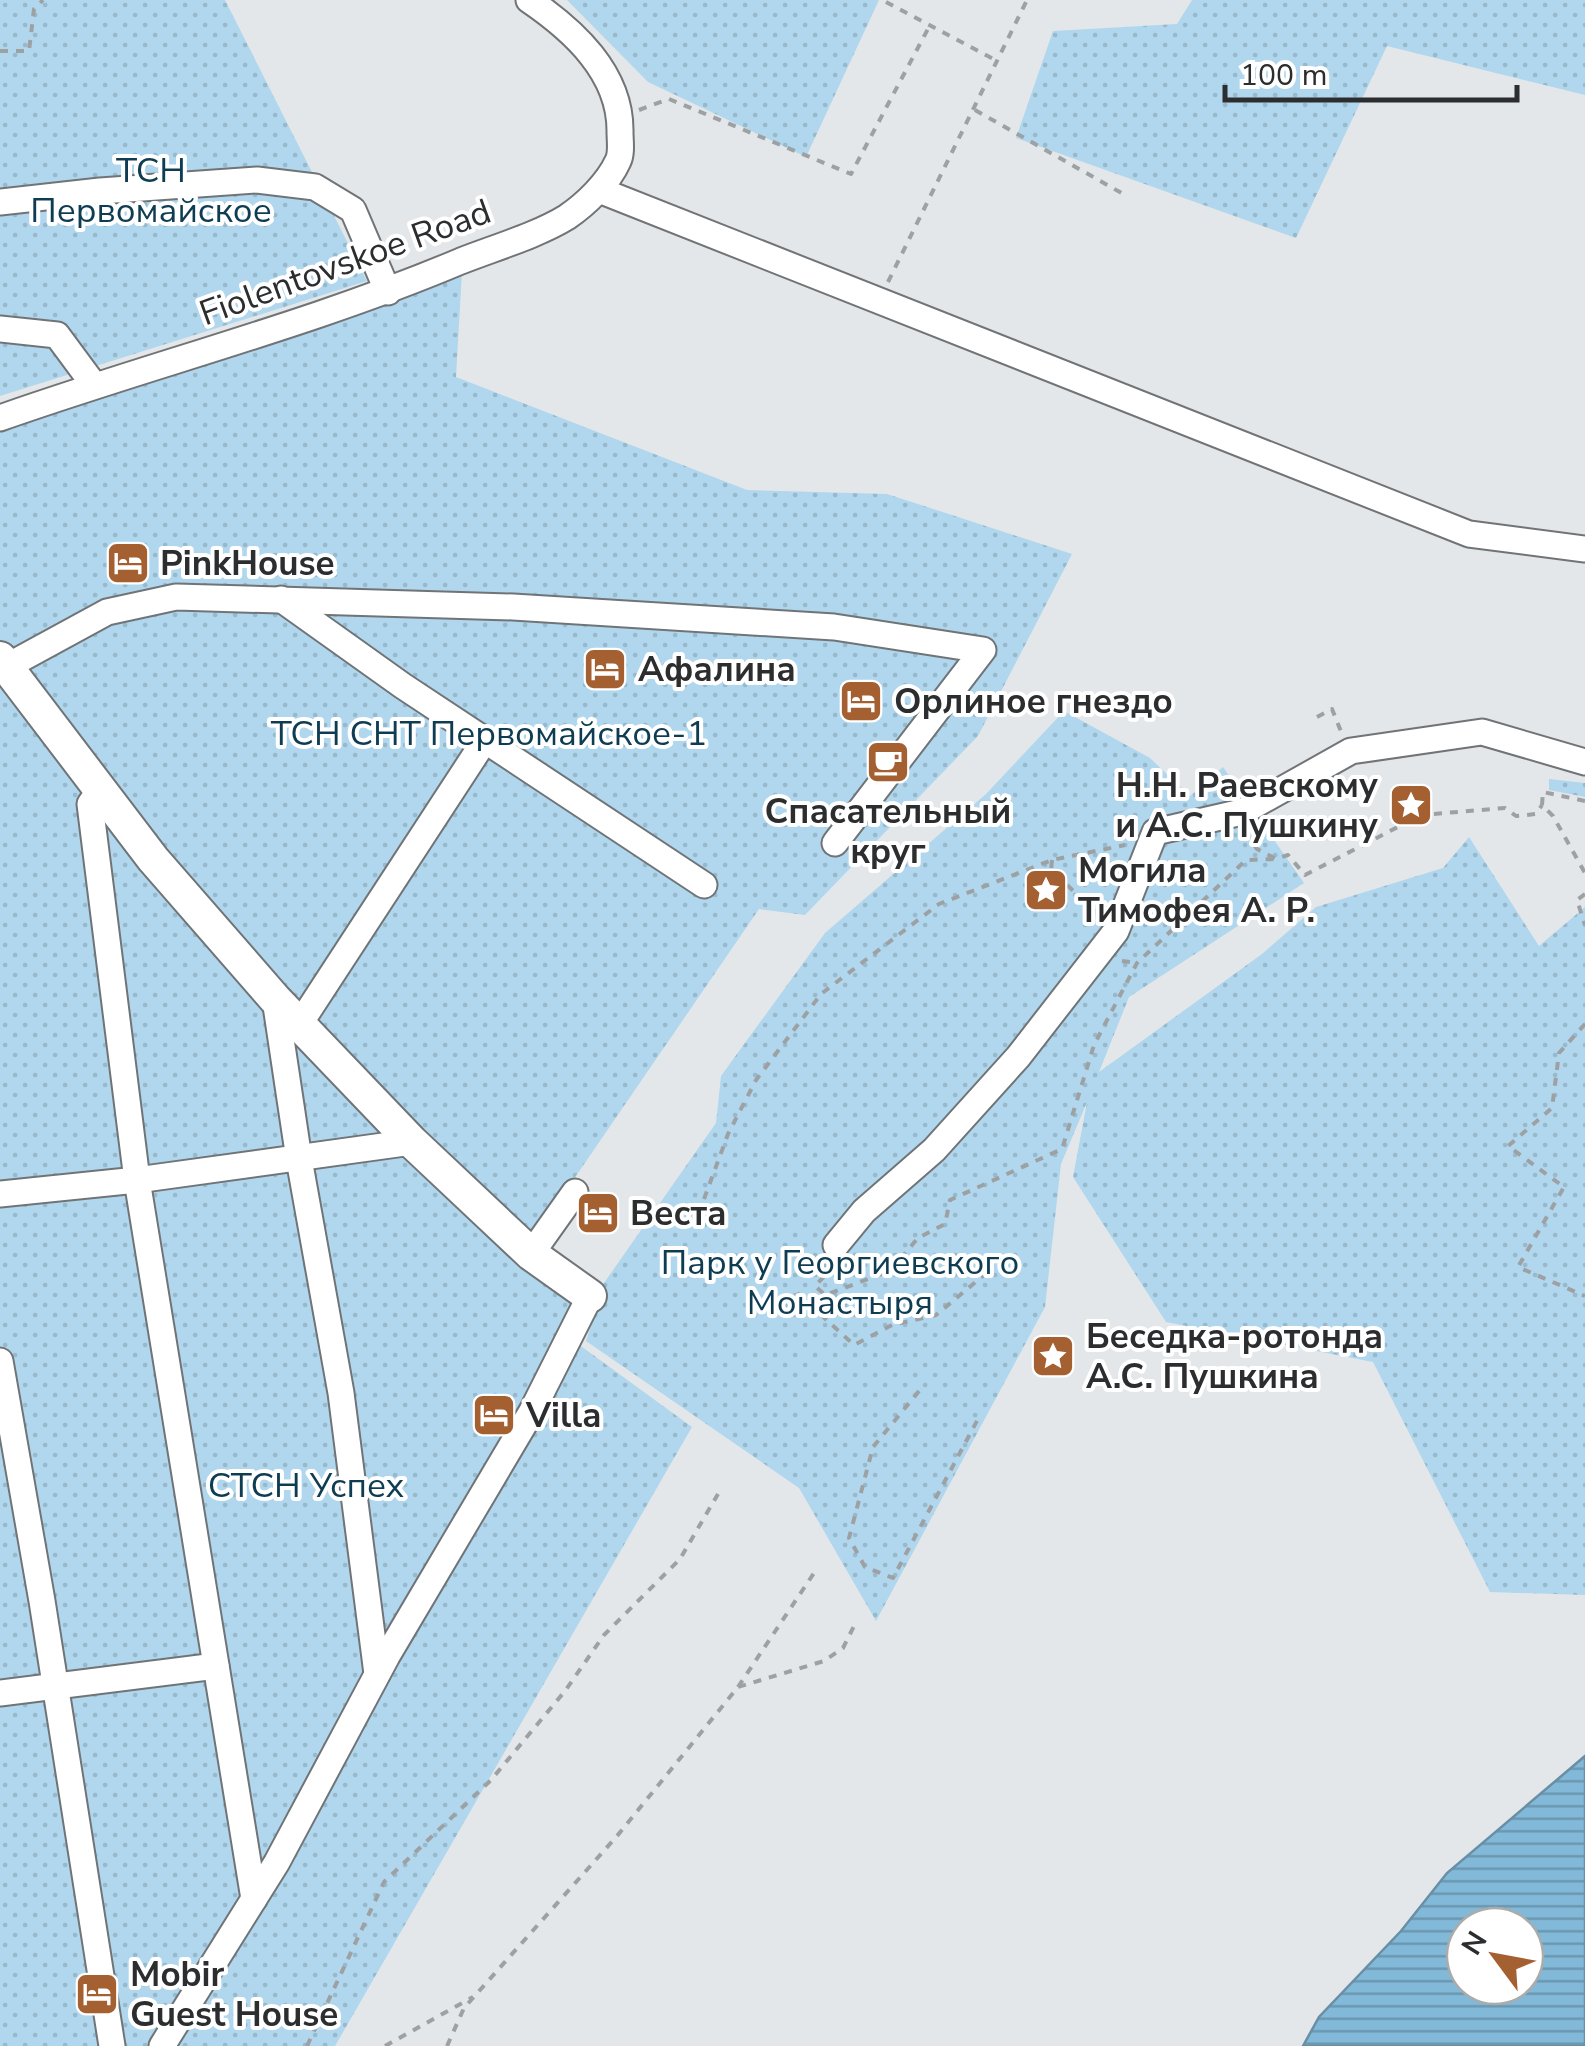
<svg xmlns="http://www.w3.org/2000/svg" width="1585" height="2046" viewBox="0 0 1585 2046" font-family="'Nunito Sans',sans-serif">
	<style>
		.green { fill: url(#green-dots) }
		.water { fill: url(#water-rules); stroke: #688fa5; stroke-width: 2.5; fill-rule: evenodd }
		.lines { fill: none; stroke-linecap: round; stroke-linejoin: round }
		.minor-casing { stroke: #707476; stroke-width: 29 }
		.major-casing { stroke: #707476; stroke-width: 36 }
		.path { stroke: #9ea1a3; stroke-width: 4; stroke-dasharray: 8 8; stroke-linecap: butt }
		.minor { stroke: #fff; stroke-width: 25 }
		.major { stroke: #fff; stroke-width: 32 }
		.labels { text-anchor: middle; stroke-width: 8; stroke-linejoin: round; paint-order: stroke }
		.park-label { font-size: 35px; fill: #0e3c52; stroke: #fff }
		.street-label { font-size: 35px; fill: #2b2d2e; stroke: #fff }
		.poi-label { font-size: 35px; font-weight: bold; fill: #2b2d2e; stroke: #fff; text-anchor: start }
	</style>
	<defs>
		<pattern id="green-dots" width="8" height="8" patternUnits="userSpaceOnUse" patternTransform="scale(2.5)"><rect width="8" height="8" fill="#b0d7ee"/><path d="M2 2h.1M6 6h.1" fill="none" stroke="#98b9cc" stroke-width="1.8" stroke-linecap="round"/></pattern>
		<pattern id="water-rules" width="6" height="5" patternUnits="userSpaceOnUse" patternTransform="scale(2.5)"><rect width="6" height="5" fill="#82b9d8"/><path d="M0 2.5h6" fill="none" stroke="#6b97b0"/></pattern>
	</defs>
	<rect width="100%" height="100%" fill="#e3e7e9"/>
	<g class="green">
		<polygon points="0,0 225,0 367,281 0,396"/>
		<polygon points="567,0 879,0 806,157 648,82"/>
		<polygon points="1192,0 1585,0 1585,95 1387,46 1296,238 1016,138 1053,31 1177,24"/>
		<polygon points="462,271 456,377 747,490 887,494 1072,554 978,736 805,915 759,909 530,1243 414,1138 18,674 251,962 420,1151 582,1298 578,1344 692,1427 335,2046 0,2046 0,424"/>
		<polygon points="1064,711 1150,758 1190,796 1223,767 1304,883 1129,997 1099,1072 1262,954 1316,907 1443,868 1469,837 1539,946 1585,907 1585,1595 1490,1592 1373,1362 1166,1322 1073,1177 1087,1102 1061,1164 1045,1307 876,1621 799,1488 586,1341 604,1283 716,1123 721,1076 825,933 986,794"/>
		<polygon points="1549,779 1585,783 1585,797 1549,790"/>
	</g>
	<path class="water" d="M1585 1756V2046H1303L1319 2017 1401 1931 1447 1873ZM1465 1926H1525V1986H1465Z"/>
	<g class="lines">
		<g class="minor-casing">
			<g id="minor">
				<polyline points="599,190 1469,534 1585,549"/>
				<polyline points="0,202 100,191 257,180 315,187 353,210 388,292"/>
				<polyline points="0,329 57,335 94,385"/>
				<path d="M0 418C153 364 312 324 461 261 494 248 538 235 567 217 586 204 608 183 618 161 622 153 620 141 620 132 621 73 573 30 529 0"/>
				<polyline points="281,599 403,686 704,885"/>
				<polyline points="6,667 107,612 176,597 513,607 834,627 983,650 835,843"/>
				<polyline points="100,790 90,804 137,1180 254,1899"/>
				<polyline points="275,999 299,1159 341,1393 377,1674"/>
				<polyline points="299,1025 485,740"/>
				<polyline points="0,1194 137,1180 412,1142"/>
				<polyline points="836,1245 864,1211 934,1150 1018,1057 1116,931 1155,832 1242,812 1351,751 1482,732 1585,762"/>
				<polyline points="531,1254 575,1192"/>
				<polyline points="0,1361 42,1601 112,2046"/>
				<polyline points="0,1693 216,1666"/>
				<polyline points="162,2046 277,1862 387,1656 532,1411 590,1296"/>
			</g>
		</g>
		<g class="major-casing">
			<polyline id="major" points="0,658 153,859 275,999 412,1142 531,1254 590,1296"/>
		</g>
		<g class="path">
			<polyline points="886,2 997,61"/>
			<polyline points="0,51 29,51 34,9 43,0"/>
			<polyline points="639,110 669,99 851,174 930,25"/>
			<polyline points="975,110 1125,195"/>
			<polyline points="888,282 1027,0"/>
			<polyline points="1317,717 1332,709 1342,734"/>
			<polyline points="1585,801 1543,792 1542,805 1553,816 1585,873"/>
			<polyline points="1245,833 1257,849 1276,859 1288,855 1305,875 1421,815 1505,808 1516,816 1536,814 1542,805"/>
			<polyline points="1052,860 1051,870 1098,914"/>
			<polyline points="1585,894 1577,900 1585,925"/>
			<polyline points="1122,961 1137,963"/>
			<polyline points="1585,1024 1559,1053 1552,1108 1508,1146 1564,1187 1518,1267 1585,1296"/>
			<polyline points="704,1199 728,1134 756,1080 821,994 939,904 1052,860 1125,845"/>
			<polyline points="835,1265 815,1286 825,1295 890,1271 918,1238 945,1224 950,1200 1062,1149 1094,1045 1137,963 1246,860 1276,859"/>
			<polyline points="797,1293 854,1345 892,1325 936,1315 984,1275"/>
			<polyline points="919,1391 873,1447 849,1538 865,1567 893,1578 978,1419"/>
			<polyline points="738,1687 814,1573"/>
			<polyline points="307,2046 384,1882 491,1780 565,1691 604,1635 680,1559 718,1494"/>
			<polyline points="385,2046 473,1997"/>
			<polyline points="447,2046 464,2008 617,1836 738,1687 824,1661 843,1648 857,1620"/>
		</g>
		<use href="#minor" class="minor"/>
		<use href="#major" class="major"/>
	</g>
	<defs>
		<g id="hotel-square" transform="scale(2.25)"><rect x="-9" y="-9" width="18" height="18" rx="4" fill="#a46030" stroke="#fff"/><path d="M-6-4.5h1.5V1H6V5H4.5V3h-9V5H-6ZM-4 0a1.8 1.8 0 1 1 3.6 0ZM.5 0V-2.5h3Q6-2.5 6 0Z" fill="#fff"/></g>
		<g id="cafe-square" transform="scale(2.25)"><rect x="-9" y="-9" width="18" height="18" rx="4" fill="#a46030" stroke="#fff"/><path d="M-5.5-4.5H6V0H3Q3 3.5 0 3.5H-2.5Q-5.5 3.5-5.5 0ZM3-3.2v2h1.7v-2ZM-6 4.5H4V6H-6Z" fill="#fff"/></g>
		<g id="sight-square" transform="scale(2.25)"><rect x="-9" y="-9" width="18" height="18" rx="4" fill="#a46030" stroke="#fff"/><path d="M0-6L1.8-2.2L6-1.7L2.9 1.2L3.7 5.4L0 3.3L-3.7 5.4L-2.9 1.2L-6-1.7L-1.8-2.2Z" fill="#fff"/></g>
	</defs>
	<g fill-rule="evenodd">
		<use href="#hotel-square" x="128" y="563"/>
		<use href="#hotel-square" x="605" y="669"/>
		<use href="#hotel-square" x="861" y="701"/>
		<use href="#cafe-square" x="888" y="762"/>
		<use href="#sight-square" x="1411" y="805"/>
		<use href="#sight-square" x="1046" y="890"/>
		<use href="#hotel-square" x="598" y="1213"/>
		<use href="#sight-square" x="1053" y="1356"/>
		<use href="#hotel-square" x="494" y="1415"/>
		<use href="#hotel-square" x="97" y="1994"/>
	</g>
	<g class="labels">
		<g class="park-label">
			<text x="151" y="182">ТСН<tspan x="151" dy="40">Первомайское</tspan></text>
			<text x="489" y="745">ТСН СНТ Первомайское-1</text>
			<text x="840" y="1274">Парк у Георгиевского<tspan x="840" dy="40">Монастыря</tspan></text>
			<text x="306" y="1497">СТСН Успех</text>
		</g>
		<g class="street-label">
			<text transform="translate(345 262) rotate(-20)" y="12">Fiolentovskoe Road</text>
		</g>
		<g class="poi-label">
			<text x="160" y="575">PinkHouse</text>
			<text x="638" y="681">Афалина</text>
			<text x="894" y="713">Орлиное гнездо</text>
			<text x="1378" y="797" text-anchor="end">Н.Н. Раевскому<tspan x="1378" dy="40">и А.С. Пушкину</tspan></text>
			<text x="888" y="823" text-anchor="middle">Спасательный<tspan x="888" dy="40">круг</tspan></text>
			<text x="1078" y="882">Могила<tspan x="1078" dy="40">Тимофея А. Р.</tspan></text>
			<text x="630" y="1225">Веста</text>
			<text x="1086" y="1348">Беседка-ротонда<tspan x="1086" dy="40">А.С. Пушкина</tspan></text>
			<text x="526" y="1427">Villa</text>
			<text x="130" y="1986">Mobir<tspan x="130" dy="40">Guest House</tspan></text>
		</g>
	</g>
	<g transform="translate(1495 1956) rotate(302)"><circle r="48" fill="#ffffff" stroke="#aaabab" stroke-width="2.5"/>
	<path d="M0-8L18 38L0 25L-18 38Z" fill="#a46030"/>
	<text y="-15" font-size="28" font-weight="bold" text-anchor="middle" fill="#2b2d2e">N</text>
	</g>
	<path d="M1225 85v15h292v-15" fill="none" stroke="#2b2d2e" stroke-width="5"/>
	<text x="1240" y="85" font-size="30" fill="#2b2d2e" stroke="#ffffff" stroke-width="8" paint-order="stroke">100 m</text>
</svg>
